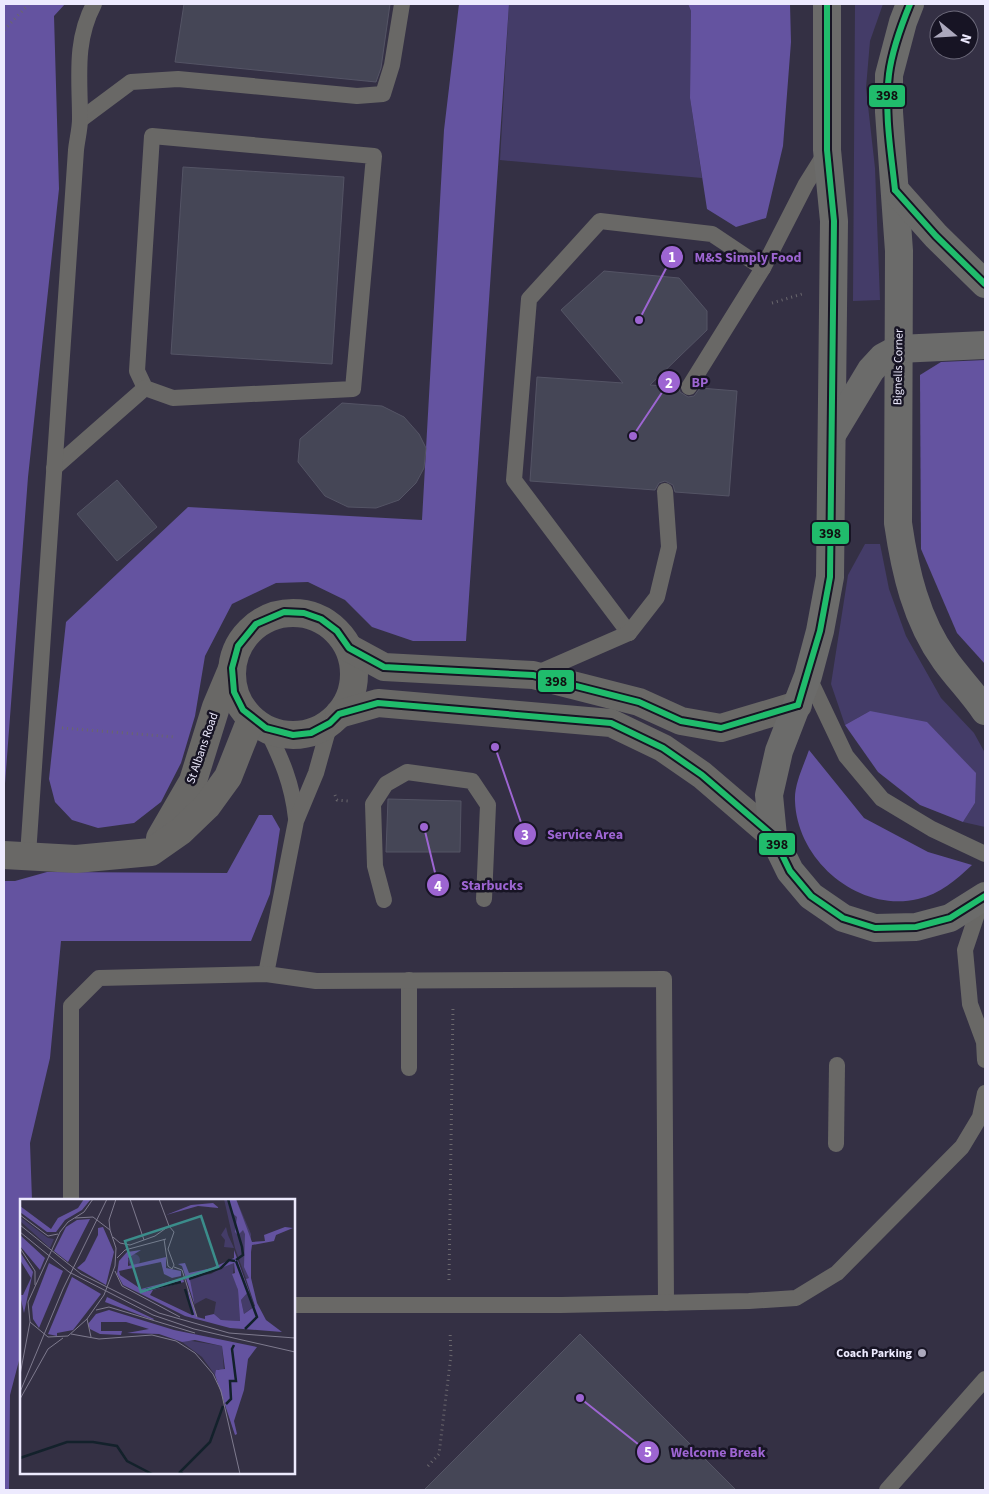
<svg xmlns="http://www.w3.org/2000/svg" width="989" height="1494" viewBox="0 0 989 1494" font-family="'Source Sans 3',sans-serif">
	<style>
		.green { fill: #443c68 }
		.forest { fill: #6453a0 }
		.building { fill: #454656; stroke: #545465 }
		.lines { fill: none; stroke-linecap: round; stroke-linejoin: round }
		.path { stroke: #6a676d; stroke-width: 3; stroke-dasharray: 1 4; stroke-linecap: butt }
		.lane { stroke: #696866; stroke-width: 16 }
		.street { stroke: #696866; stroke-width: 28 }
		.secondary { stroke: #6b6b6a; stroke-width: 28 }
		.bus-1-casing { stroke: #171424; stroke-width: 10 }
		.bus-1 { stroke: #20bc6c; stroke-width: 6 }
		.poi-dot { fill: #aca9bd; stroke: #171424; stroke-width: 2 }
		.labels { text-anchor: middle; stroke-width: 5; stroke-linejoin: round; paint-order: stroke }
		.street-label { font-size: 12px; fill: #edeafe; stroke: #171424 }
		.poi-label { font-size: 12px; font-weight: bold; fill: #edeafe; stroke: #171424; text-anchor: end }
		.inset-river { fill: none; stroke: #13212b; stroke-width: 2.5 }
		.inset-road { fill: none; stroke: #7e7a8e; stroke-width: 1 }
		.view { fill: #3b8d8b; fill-opacity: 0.15; stroke: #3b8d8b; stroke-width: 2.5 }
		.inset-edge { fill: none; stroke: #edeafe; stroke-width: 2.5 }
		.leader { fill: none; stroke: #9d65d2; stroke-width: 2 }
		.callout-dot { fill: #9d65d2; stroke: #171424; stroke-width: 2 }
		.mark-label { font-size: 15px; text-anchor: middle; font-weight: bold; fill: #fff }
		.callout-label { font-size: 14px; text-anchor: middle; font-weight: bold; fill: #9d65d2; stroke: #171424; stroke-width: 5; stroke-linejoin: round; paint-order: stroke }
		.line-badge { stroke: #171424; stroke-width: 2 }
		.pale-badge-label { font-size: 14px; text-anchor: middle; font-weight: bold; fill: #111 }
	</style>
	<rect width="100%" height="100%" fill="#343044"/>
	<g class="green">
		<polygon points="509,4 688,4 691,11 690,98 702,178 500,160"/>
		<polygon points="855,4 883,4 870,41 866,88 875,168 880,300 853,301"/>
		<polygon points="865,544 880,544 889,589 906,636 941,698 974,733 985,753 985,827 963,822 975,803 870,711 845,725 831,684 848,575"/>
	</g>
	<g class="forest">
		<polygon points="4,4 65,4 54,16 59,189 28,477 4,797"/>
		<polygon points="459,4 509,4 466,641 413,641 372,627 345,600 308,582 276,583 232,604 205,656 195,716 181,763 161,802 134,823 98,828 72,820 55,802 49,779 66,622 188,507 422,520 444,130"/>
		<polygon points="688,4 790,4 791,42 783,146 766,218 736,227 707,209 690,98 691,11"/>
		<polygon points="985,360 985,664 957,633 921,549 920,375 941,362"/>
		<polygon points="870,711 927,722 976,773 975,803 963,822 920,805 878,772 845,725"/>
		<path d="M809 750 864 818 928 852 972 865C956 880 940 894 918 899 859 913 797 861 795 801 794 784 804 765 809 750Z"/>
		<polygon points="259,815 272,815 280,829 270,894 251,941 61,941 50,1058 30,1143 32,1200 21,1200 21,1353 10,1395 9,1490 4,1490 4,881 15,881 47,872 227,873"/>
	</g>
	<g class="building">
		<polygon points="184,4 390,4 381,68 376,82 175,62"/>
		<polygon points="183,167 344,177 332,364 171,354"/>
		<polygon points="604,271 679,278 707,311 707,330 650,385 679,387 680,392 688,397 694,396 700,388 737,391 729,496 675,492 673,485 665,481 659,483 655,490 530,481 537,377 623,383 561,310"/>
		<polygon points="342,403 382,406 404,417 419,434 426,448 424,468 416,483 399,500 376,508 348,507 325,496 298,462 300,439"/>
		<polygon points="117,480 157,527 117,561 77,514"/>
		<polygon points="388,799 461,801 460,852 386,852"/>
		<polygon points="580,1334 736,1490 424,1490"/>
	</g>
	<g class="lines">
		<g class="path">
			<polyline points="4,30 29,4"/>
			<polyline points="772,303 802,294"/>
			<polyline points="62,728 175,737"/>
			<polyline points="335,795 337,800 348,801"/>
			<polyline points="449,1280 453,1006"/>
			<polyline points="428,1466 439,1454 451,1355 450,1331"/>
		</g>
		<g class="lane">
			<polyline points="80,120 131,82 178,79 357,96 383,94 392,65 402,4"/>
			<polygon points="152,136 374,156 353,389 173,398 145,388 137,371"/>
			<polyline points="689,387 763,268 806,184 826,152"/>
			<polyline points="54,468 145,388"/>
			<polyline points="629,633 514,480 529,299 600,221 712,234 763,268"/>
			<polyline points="535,674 629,633 657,597 669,547 665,491"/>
			<polyline points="808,676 846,756 882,799 932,829 985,854"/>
			<path d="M266 728C282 760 292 783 296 818"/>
			<path d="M28 855 76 150C77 140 80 129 80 119 80 78 74 42 94 4"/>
			<polyline points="982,899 965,950 970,1004 984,1042 985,1060"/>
			<polyline points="384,900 375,866 373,804 386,784 407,772 472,781 488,805 484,899"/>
			<polyline points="266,974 296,821 316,773 330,723"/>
			<polyline points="409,1068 409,980"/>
			<polyline points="836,1144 837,1065"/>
			<polyline points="71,1200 71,1006 99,978 266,974 316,981 664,979 666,1303"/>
			<polyline points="294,1305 561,1305 749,1301 796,1298 837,1273 962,1147 980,1117 985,1093"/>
			<polyline points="887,1490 985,1379"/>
		</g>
		<g class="street">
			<circle cx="293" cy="674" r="61"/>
			<polyline points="349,648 384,667 533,675 639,702 681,721 721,728 798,705"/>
			<polyline points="339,714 378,703 611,723 663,748 702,775 773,836"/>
			<polyline points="160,838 193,781 216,707 232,669"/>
			<polyline points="4,855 76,859 151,852 181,831 207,806 228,777 251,719"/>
		</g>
		<g class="secondary">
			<polyline points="827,4 827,150 834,221 830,577 820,631 808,676 779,751 769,795 773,836 790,871 811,896 843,918 875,928 916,927 950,918 985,896"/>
			<path d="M910 4 903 22 889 75V112L899 251 898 523C905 571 916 620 945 660 957 677 973 693 985 711"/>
			<polyline points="895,190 936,236 985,284"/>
			<polyline points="833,433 871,370 883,357 898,349 985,345"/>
		</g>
		<g class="bus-1-casing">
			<g id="bus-1">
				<path d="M895 190C891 152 884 113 889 74 892 50 901 26 910 4"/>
				<polyline points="895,190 936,236 985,284"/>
				<polyline points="798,705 721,728 681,721 639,702 533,675 384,667 349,648 337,631 321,619 304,613 284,612 256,624 238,646 232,668 234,692 243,710 266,728 293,735 311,733 330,723 339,714 378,703 611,723 663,748 702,775 773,836 790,871 811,896 843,918 875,928 916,927 950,918 985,896"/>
				<polyline points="798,705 820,631 830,577 834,221 827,150 827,4"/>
			</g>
		</g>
		<use href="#bus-1" class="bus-1"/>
	</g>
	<circle class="poi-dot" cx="922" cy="1353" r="5"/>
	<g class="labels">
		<g class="street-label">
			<text transform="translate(898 367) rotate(-89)" y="4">Bignells Corner</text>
			<text transform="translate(202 748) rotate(-71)" y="4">St Albans Road</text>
		</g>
		<g class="poi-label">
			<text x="912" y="1357">Coach Parking</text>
		</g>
	</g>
	<g transform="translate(20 1199)">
		<rect width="275" height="275" fill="#343044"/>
		<path d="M204 0H216L231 35V79L226 80 215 49ZM0 18 28 39 34 40 30 49 0 22ZM206 28 208 36 214 49 204 48 205 41 201 36ZM108 61a6 6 0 1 1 12 0a6 6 0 1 1-12 0ZM209 64H214L213 75 218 91 220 122 201 121 194 115 196 103 186 99 175 105 170 87V81L175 77 191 75ZM229 92 234 107 224 115 221 101ZM166 141 202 147 204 172 198 170 195 176 182 158 162 143Z" fill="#443c68"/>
		<path d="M64 0H71L62 11 45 21 36 33H27L0 13V7L31 30 38 19 58 9ZM209 0H216L232 43 245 42 244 36 265 28 273 29 256 36 254 42 232 46 231 53V79L237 104 246 121 262 133 210 129 165 117 103 86 97 75 99 62 107 53 121 51 108 59V67L146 58V69L161 72V77L152 79 144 75 141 63 99 72 100 76 121 90 163 79 164 83 133 91 130 96 172 116 167 88 177 118 185 120V117L194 115 201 121 220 122 218 91 212 75 215 74 214 64 170 81 175 107 162 67 158 65 165 64 169 74 192 69 214 59V51L229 92 221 101 224 115 235 107 226 80 229 79 224 68 225 35 223 31 218 36 215 33 217 18 211 13ZM193 4 199 9 178 7 146 16 171 6ZM70 20 48 63 34 52 46 28 57 21ZM83 28 94 53 86 86 57 69 65 62 78 36V29ZM0 36 25 59 20 71 0 47ZM0 53 13 73 4 114 0 96H3L11 79 0 61ZM29 64 43 72 19 129 13 120 12 108ZM52 78 81 95 53 131 37 134V137L28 135ZM87 98 134 120 133 121 85 103ZM89 111 154 131 237 148 228 160 224 191 214 222 217 235 215 236 195 176 196 171 205 170 202 147 175 141 162 143 139 135 107 134 129 130 106 123H81V132H102L101 136 80 135 70 130 68 125 76 115Z" fill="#6453a0"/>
		<path class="inset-river" d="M208 0 222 48 223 56 216 61M216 62 237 118 225 130M169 80 201 69 209 61 215 62M165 90 173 116M126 91 161 83M206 205 211 200 210 182H216L212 150 214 146M0 259 47 243H73L97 247 107 262 132 275M163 275 160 273 190 243 203 207"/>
		<path class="inset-road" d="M110 0 124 41M139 0 149 27 154 33 148 50 154 66 152 70 148 67 144 40M0 16 28 37 38 35M55 19 73 18 90 31 96 49 95 67 84 96 67 120 48 137 28 138 10 123 8 103 40 33 48 23 64 13 73 0M0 26 61 75 139 114 209 134 275 139M90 31 89 21 96 0M0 33 49 73 133 116 174 130 275 153M93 38 100 44 110 46 135 37 149 27M0 49 15 72V86M97 59 105 51 146 40M154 68 162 71 177 118M95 72 102 87 160 118M76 111 89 108 175 134M67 120 71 138M51 135 79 140 132 136 156 142 175 154 193 175 201 192 220 275M0 176 10 123M0 193 43 90 87 0M0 200 28 150 43 139"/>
		<path class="view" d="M181 17 198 68 121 93 105 42Z"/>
		<rect width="275" height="275" class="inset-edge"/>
	</g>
	<path class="leader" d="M639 320L672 257M633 436L669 382M495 747L525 834M424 827L438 885M580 1398L648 1452"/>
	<g class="callout-dot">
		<circle cx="639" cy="320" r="5"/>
		<circle cx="633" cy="436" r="5"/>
		<circle cx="495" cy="747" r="5"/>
		<circle cx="424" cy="827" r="5"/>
		<circle cx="580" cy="1398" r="5"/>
		<circle cx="672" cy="257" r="12"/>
		<circle cx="669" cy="382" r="12"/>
		<circle cx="525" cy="834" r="12"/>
		<circle cx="438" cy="885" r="12"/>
		<circle cx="648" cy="1452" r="12"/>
	</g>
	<g class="mark-label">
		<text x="672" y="262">1</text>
		<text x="669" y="388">2</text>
		<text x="525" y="840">3</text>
		<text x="438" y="891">4</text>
		<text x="648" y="1457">5</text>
	</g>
	<g class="callout-label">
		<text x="748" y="262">M&amp;S Simply Food</text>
		<text x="700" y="387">BP</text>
		<text x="585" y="839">Service Area</text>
		<text x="492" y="890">Starbucks</text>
		<text x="718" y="1457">Welcome Break</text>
	</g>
	<g class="line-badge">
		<rect x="868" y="84" width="38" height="24" rx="5" fill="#20bc6c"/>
		<rect x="811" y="521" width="39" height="24" rx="5" fill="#20bc6c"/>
		<rect x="537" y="669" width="38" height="24" rx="5" fill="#20bc6c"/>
		<rect x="758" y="832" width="38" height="24" rx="5" fill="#20bc6c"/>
	</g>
	<g class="pale-badge-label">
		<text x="887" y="100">398</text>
		<text x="830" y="538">398</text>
		<text x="556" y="686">398</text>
		<text x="777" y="849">398</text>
	</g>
	<rect width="989" height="1494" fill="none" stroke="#edeafe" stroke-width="10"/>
	<g transform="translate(954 35) rotate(108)"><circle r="24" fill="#171424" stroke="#6d6a7b"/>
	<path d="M0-4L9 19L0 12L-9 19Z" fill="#aca9bd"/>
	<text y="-8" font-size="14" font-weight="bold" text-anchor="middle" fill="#edeafe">N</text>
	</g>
</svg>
